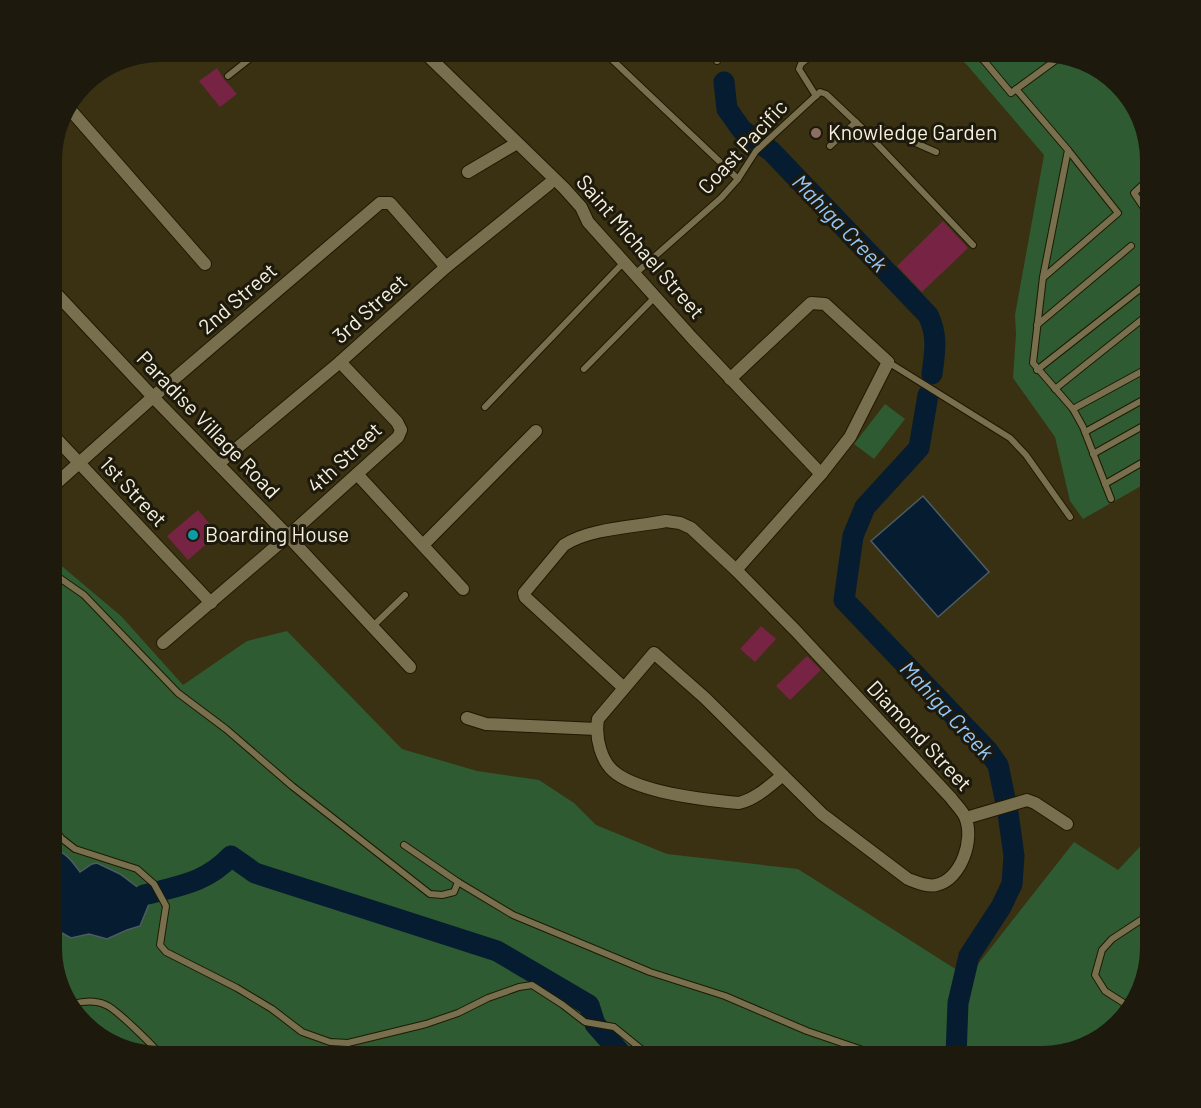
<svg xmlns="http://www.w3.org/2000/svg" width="1201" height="1108" viewBox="0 0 1201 1108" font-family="Barlow,sans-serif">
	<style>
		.green { fill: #2e5b32 }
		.water { fill: #061c30; stroke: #4d5c64; stroke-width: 1.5 }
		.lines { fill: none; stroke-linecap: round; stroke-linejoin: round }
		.river { stroke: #061c30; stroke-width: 21 }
		.building { fill: #762344 }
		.lane-casing { stroke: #201900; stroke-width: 8 }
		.street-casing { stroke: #201900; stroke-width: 14 }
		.lane { stroke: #786f4e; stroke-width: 6 }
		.street { stroke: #786f4e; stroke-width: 12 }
		.education-dot { fill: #8d6e63; stroke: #1d190c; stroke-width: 2 }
		.culture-dot { fill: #0f9aa8; stroke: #1d190c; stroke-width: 2 }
		.labels { text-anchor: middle; stroke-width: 6; stroke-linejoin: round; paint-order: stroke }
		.poi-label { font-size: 21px; fill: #f4f0dd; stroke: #1d190c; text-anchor: start }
		.street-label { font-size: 21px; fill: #f4f0dd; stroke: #1d190c }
		.water-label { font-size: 22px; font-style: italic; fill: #94c7fa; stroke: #1d190c }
	</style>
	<rect width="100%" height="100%" fill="#393111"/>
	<g class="green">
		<polygon points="952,51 1048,51 1118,83 1150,153 1150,481 1083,519 1070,501 1055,437 1013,378 1016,334 1015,315 1044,155 967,65"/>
		<polygon points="885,404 905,419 874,459 854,444"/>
		<polygon points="51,557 121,616 183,685 247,641 287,631 402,749 477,771 539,780 574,803 596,825 667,854 798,869 968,977 1074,842 1118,870 1150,836 1150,948 1142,990 1118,1025 1048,1057 160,1057 118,1049 83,1025 51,955"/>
	</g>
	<g class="water">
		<polygon points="923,496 989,572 938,617 871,541"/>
		<path d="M51 848C66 852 72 861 80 872L92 864 97 863 120 874 140 889 149 904 140 926 127 930 107 939 89 934 71 938 51 927Z"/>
	</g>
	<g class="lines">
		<g class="river">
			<path d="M724 82 727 109 742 130 771 151 928 315C938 335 935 352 932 374"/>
			<polyline points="928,395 919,448 865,507 853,536 844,600 988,751 998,765 1008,813 1014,856 1012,884 1001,907 969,956 958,1003 956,1057"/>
			<path d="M144 895C178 886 206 883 231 856L255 873 497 951 589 1005 595 1024 624 1057"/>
		</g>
	</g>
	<g class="building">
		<polygon points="217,68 224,79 237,94 220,107 199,81"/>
		<polygon points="943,221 968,248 922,292 897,266"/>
		<polygon points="198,510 218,534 188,560 167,536"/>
		<polygon points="761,626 776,639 755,662 740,649"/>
		<polygon points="807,656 821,670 790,700 776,686"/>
	</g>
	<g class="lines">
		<g class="lane-casing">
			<g id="lane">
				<polyline points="603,51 738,179"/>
				<polyline points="714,51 717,61"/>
				<polyline points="976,51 1011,93 1060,57"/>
				<polyline points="982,59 993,51"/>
				<polyline points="228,76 257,53 256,51"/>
				<polyline points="1016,89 1068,150 1043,277 1033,363 1073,409 1083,427 1111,499"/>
				<polyline points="816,96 799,69 801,64 816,51"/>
				<polyline points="872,138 879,130 884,129 936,152"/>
				<polyline points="830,146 856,122"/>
				<polyline points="1150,178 1134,193 1150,217"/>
				<polyline points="636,273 721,198 738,179 756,151 820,92 826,94 862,128 973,245"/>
				<polyline points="1044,277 1118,213 1068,150"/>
				<polyline points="1037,325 1131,246"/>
				<polyline points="888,362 1010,438 1026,455 1070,517"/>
				<polyline points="584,369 655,297"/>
				<polyline points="1037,370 1150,281"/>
				<polyline points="1055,389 1150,313"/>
				<polyline points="485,407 624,262"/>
				<polyline points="1073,409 1150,367"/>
				<polyline points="1085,432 1150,396"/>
				<polyline points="1093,454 1150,422"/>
				<polyline points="1105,484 1150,458"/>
				<polyline points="51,572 84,595 178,693 226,729 292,786 430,894 442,895 454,892 458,882 513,915 554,932 650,972 725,996 807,1031 883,1057"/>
				<polyline points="373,626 405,595"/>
				<polyline points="51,823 61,838 75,849 137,869 154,884 166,906 160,945 166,952 237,988 272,1009 302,1032 330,1042 348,1043 426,1024 458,1013 488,998 519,987 532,985 563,1005 585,1022 614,1027 651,1057"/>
				<polyline points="404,845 458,882"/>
				<path d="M73 1004C84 1001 95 1000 106 1005 116 1009 155 1047 162 1057"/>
				<polyline points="1130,1007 1105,991 1095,975 1102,950 1112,939 1150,914"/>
			</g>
		</g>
		<g class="street-casing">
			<g id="street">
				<polyline points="423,51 564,188 581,207 588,222 693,339 821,474"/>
				<polyline points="67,106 205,264"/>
				<polyline points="468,172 517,143"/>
				<polyline points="51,288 153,397 288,536 410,667"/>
				<polyline points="730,379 811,303 825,304 888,362 850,437 821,474 736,570"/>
				<polyline points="51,433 211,603"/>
				<polyline points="218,464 340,362 446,267 549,184"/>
				<polyline points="357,474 463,589"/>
				<polyline points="51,488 153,397 380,203 390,203 446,267"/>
				<polyline points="423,545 536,431"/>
				<polyline points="163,643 288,536 398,437 401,430 397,422 340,362"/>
				<path d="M624 688 525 597 524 593 564 545C590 528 635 527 666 521L680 523 691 528 736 570 795 630 951 798C955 804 962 810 965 817 975 839 961 880 936 885 927 887 916 882 908 879L822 814 705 698 654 653 598 719C595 738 601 763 617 774 644 793 705 800 739 803 756 799 769 786 783 775"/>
				<polyline points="467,718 486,724 597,729"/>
				<polyline points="966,818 1027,800 1035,803 1067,824"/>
			</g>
		</g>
		<use href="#lane" class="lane"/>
		<use href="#street" class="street"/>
	</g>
	<circle class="education-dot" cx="816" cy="133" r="6"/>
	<circle class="culture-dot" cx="193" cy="535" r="6"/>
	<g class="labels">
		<g class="poi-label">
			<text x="828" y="140">Knowledge Garden</text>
			<text x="205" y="542">Boarding House</text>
		</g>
		<g class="street-label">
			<text transform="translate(743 147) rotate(-47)" y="7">Coast Pacific</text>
			<text transform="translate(640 247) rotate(49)" y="7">Saint Michael Street</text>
			<text transform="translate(238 299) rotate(-41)" y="7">2nd Street</text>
			<text transform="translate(370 309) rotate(-42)" y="7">3rd Street</text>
			<text transform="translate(208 425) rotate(46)" y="7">Paradise Village Road</text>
			<text transform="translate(345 458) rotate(-43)" y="7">4th Street</text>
			<text transform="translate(133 492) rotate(47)" y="7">1st Street</text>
			<text transform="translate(919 736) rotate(47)" y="7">Diamond Street</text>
		</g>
		<g class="water-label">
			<text transform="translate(840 223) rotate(46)" y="8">Mahiga Creek</text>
			<text transform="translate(947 710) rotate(47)" y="8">Mahiga Creek</text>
		</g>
	</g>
	<path d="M0 0H1201V1108H0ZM160 62H1042A98 98 0 0 1 1140 160V948A98 98 0 0 1 1042 1046H160A98 98 0 0 1 62 948V160A98 98 0 0 1 160 62Z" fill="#1d190c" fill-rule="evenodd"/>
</svg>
